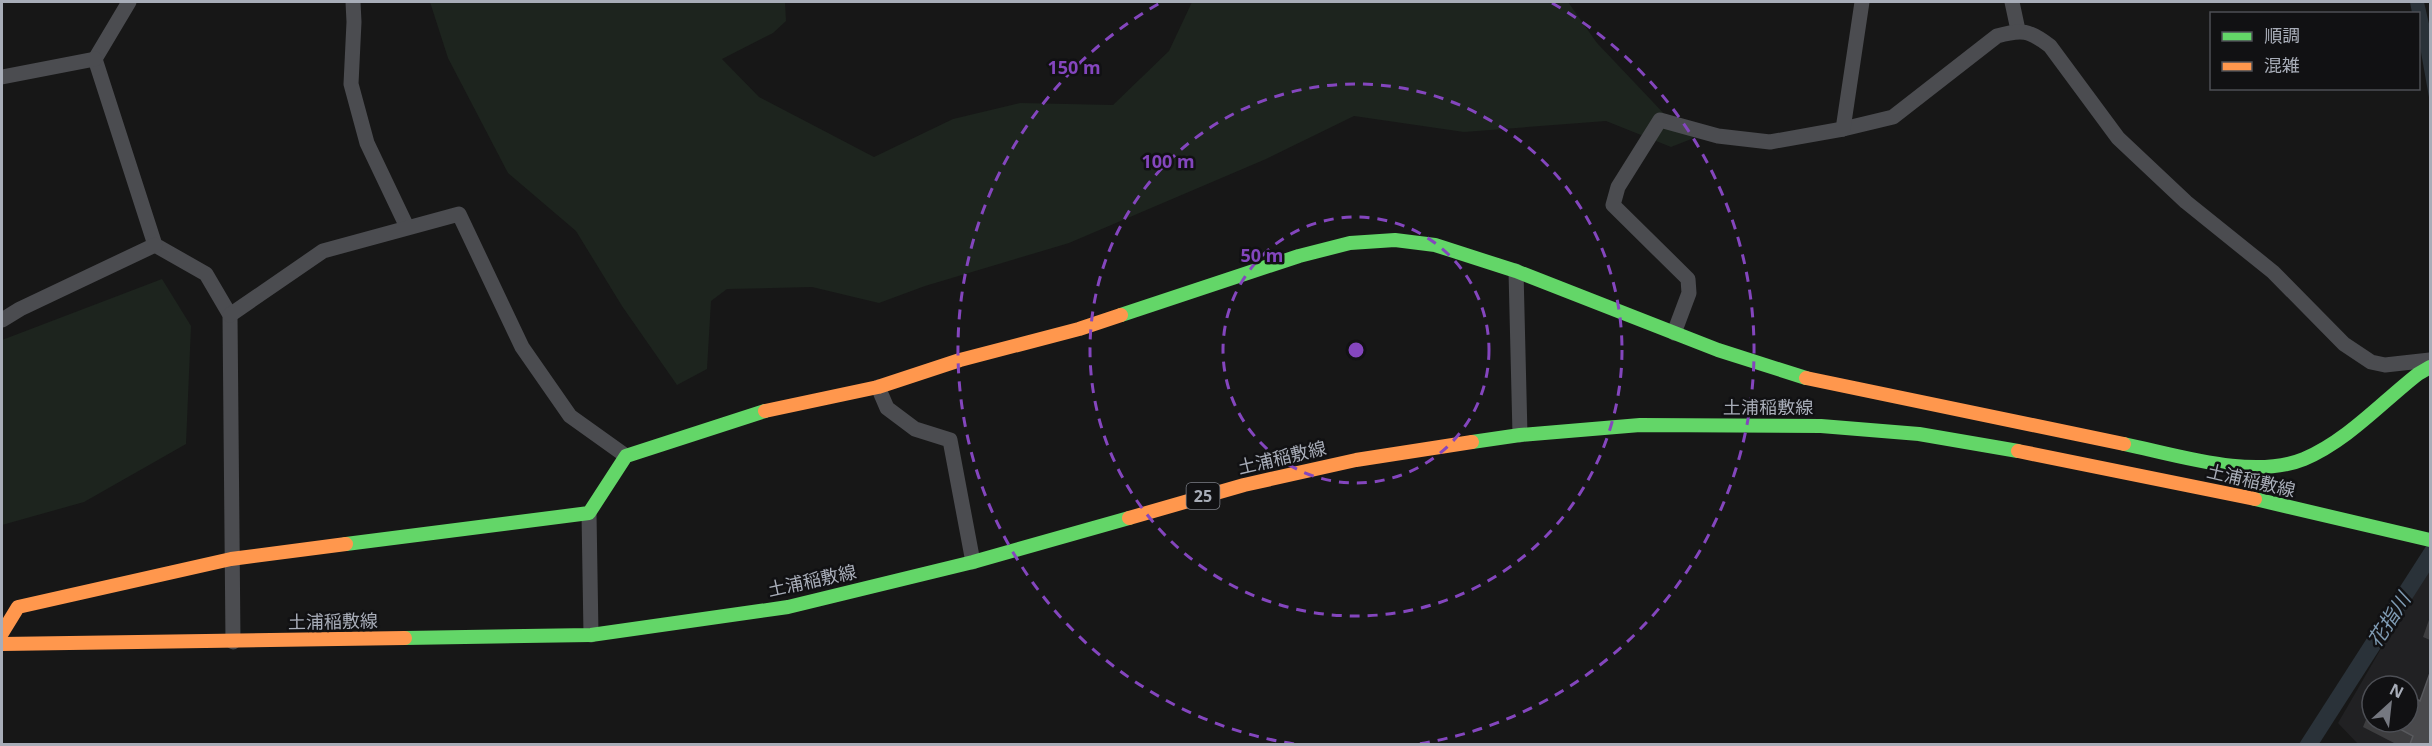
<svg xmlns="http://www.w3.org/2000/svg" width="2432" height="746" viewBox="0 0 2432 746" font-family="'Noto Sans','Noto Sans JP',sans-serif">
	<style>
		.built { fill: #212123; fill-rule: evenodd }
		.green { fill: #1d241e }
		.water { fill: #2a3239 }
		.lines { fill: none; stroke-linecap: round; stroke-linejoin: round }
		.street { stroke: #4b4c50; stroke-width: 15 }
		.fast { stroke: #63d668; stroke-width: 14 }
		.slow { stroke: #ff974d; stroke-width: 14 }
		.wall { fill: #3d3d3f }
		.building { fill: #49494c; stroke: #58595d; stroke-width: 1.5 }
		.ring { fill: none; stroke: #8446be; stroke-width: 3; stroke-dasharray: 10 8 }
		.labels { text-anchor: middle; stroke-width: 5; stroke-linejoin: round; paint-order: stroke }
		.shield { fill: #111113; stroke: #7b7e86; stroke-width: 1.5 }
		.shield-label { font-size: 16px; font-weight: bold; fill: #a8adb8 }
		.street-label { font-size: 18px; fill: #a8adb8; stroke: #111113 }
		.water-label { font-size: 20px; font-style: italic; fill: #7f9bb3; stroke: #111113 }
		.centre { fill: #8446be; stroke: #111113; stroke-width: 3 }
		.ring-label { font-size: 18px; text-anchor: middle; font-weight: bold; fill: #8446be; stroke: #111113; stroke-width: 5; stroke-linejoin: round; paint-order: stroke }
	</style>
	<rect width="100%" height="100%" fill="#171717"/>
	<path class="built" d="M2430 564V744H2358L2338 723ZM2372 686H2408V722H2372Z"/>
	<g class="green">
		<polygon points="430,2 785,2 786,21 773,33 722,59 759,97 874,157 953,119 1020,103 1113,105 1169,51 1192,2 1568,2 1597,43 1670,120 1694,138 1671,147 1606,121 1464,132 1354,116 1266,159 1069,243 925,286 879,303 812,287 727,289 711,301 707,369 677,385 622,306 576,231 508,173 448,58"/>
		<polygon points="162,279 191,326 186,444 84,502 2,525 2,340"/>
	</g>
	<g class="water">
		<polygon points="2410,2 2424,2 2430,28 2430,103 2419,41 2418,14 2412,13"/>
		<polygon points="2430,540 2430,571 2319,744 2299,744"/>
	</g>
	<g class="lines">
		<g class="street">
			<polyline points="129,2 95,59 155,245 206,274 230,315 233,642"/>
			<polyline points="353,2 354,22 351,84 367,143 407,227"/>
			<polyline points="2012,2 2018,30"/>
			<polyline points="2,77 95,59"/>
			<path d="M1843 129 1893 117 1997 36C2022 29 2029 30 2050 46L2118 138 2186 202 2273 272 2344 344 2371 362 2385 365 2430 360"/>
			<polyline points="1516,271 1520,435"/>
			<polyline points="230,315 323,251 459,214 522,347 570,416 626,456"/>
			<polyline points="2,320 20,309 155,245"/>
			<polyline points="1674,333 1689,293 1688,279 1613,205 1618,187 1660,120 1718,136 1770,142 1843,129 1862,2"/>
			<polyline points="878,387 887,408 915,429 950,440 973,562"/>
			<polyline points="589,513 591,635"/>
		</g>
		<g class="fast">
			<polyline points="1121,315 1299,256 1350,243 1395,240 1435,245 1516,271 1718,350 1806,378"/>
			<polyline points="1472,442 1520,435 1640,425 1821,426 1919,434 2018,451"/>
			<path d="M2124 444C2177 455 2253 480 2304 459 2347 441 2382 402 2418 374L2430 367"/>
			<polyline points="2255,499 2430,540"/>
			<polyline points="346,544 589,513 626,456 765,411"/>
			<polyline points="405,638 591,635 788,607 973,562 1129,518"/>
		</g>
		<g class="slow">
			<polyline points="1806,378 2124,444"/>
			<polyline points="765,411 878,387 960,360 1079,329 1121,315"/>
			<polyline points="2018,451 2255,499"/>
			<polyline points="1129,518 1244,485 1356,460 1472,442"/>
			<polyline points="2,633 18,607 231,559 346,544"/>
			<polyline points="2,644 405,638"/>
		</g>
	</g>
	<g class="wall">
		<polygon points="2430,617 2430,640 2423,637"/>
		<polygon points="2372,705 2372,722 2408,722 2430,744 2396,744 2363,727"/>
	</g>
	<g class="building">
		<polygon points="2430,673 2430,744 2410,744 2413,736 2387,722 2408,722 2408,695 2420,701"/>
		<polygon points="2384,682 2392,686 2382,686"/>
		<polygon points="2372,705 2372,714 2368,712"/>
	</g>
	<g class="ring">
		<circle cx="1356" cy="350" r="133"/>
		<circle cx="1356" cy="350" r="266"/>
		<path d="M1294 744A399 399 0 0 1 1160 3M1552 3A399 399 0 0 1 1418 744"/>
	</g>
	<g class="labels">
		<rect class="shield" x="1186.5" y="483" width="33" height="26" rx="4.5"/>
		<g class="shield-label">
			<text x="1203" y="502">25</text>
		</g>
		<g class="street-label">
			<text x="1768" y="414">土浦稲敷線</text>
			<text transform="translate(1282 458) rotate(-13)" y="6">土浦稲敷線</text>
			<text transform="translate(2251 481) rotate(13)" y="6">土浦稲敷線</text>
			<text transform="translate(812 581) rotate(-12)" y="6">土浦稲敷線</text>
			<text transform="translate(333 622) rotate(-1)" y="6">土浦稲敷線</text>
		</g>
		<g class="water-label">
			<text transform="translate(2389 620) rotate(-57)" y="7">花指川</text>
		</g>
	</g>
	<circle cx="1356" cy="350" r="9" class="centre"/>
	<g class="ring-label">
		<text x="1074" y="74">150 m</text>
		<text x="1168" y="168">100 m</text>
		<text x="1262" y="262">50 m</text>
	</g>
	<rect width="2432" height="746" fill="none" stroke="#a8adb8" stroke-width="6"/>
	<rect x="2210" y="12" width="210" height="78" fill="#111113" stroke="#4d4f55" stroke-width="1.5"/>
	<rect x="2222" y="32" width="30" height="9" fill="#63d668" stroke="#4d4f55" stroke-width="1.5"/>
	<text x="2264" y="42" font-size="18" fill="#a8adb8">順調</text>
	<rect x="2222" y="62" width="30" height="9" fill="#ff974d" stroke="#4d4f55" stroke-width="1.5"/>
	<text x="2264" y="72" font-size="18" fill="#a8adb8">混雑</text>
	<g transform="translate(2390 704) rotate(27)"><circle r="28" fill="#111113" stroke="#4d4f55" stroke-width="1.5"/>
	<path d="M0-4.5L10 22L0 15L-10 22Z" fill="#757880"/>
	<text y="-9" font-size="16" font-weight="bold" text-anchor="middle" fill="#a8adb8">N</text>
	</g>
</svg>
